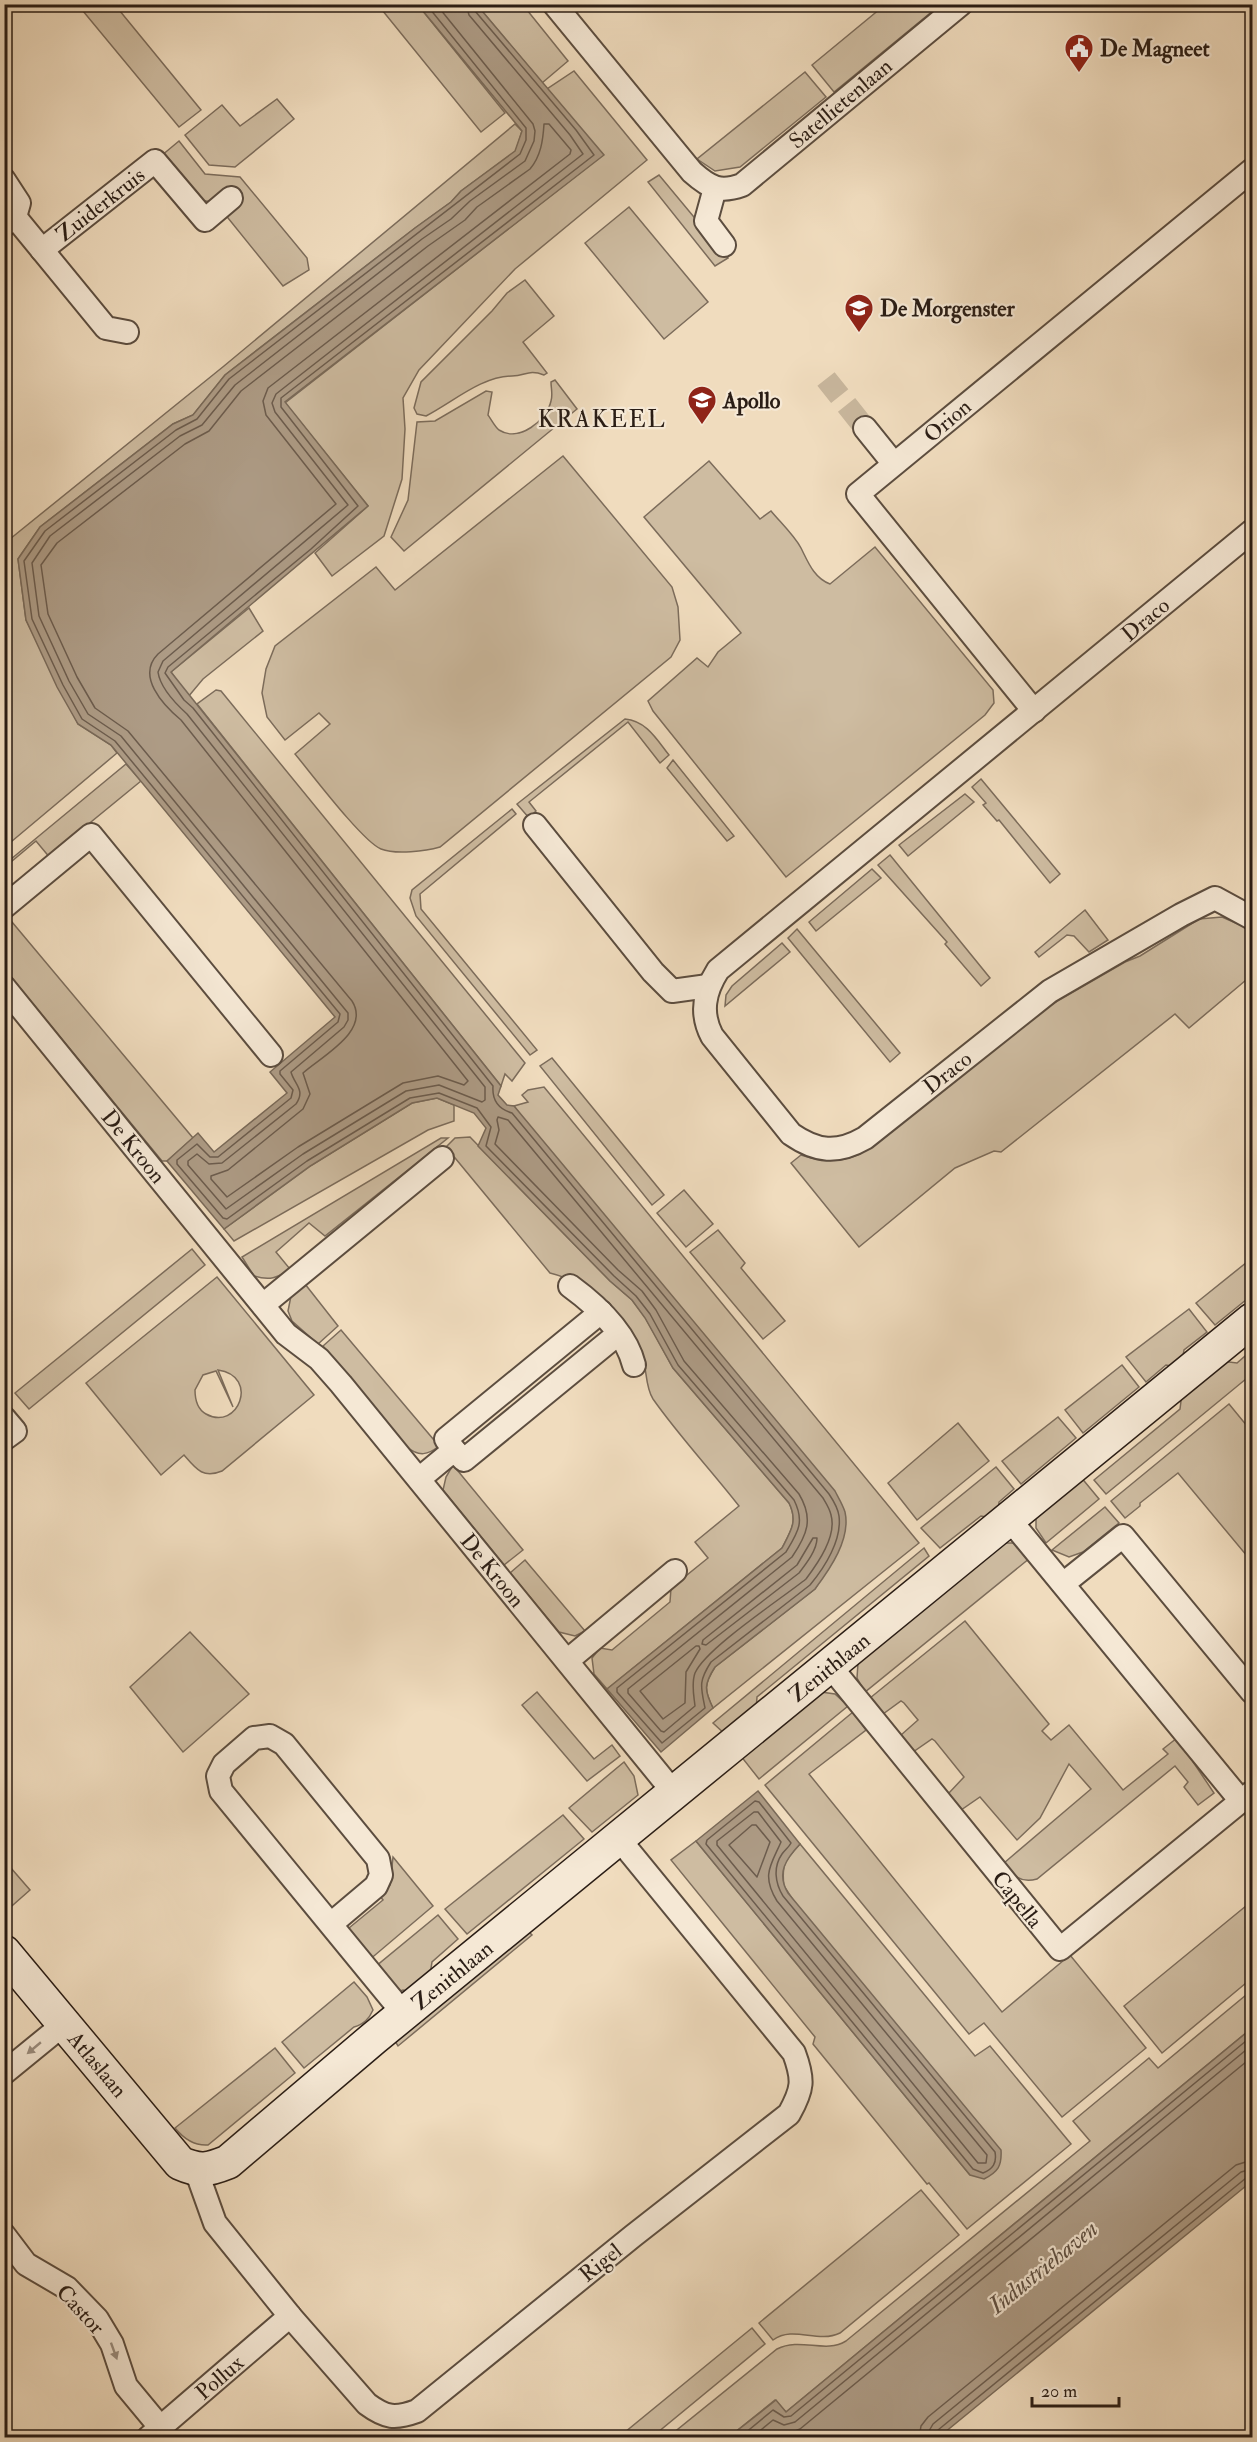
<svg xmlns="http://www.w3.org/2000/svg" width="1257" height="2442" viewBox="0 0 1257 2442" font-family="'IM FELL Double Pica',serif">
	<style>
		.green { fill: #cebca1; stroke: #7c6c5b; stroke-width: 1.5; fill-rule: evenodd }
		.water { fill: #ad9b85; stroke: #796958; stroke-width: 1.5 }
		.lines { fill: none; stroke-linecap: round; stroke-linejoin: round }
		.shore { stroke: #6c5c4d; stroke-width: 1.5 }
		.street-tunnel { stroke: #c8b69c; stroke-width: 22; stroke-dasharray: 22 11; stroke-linecap: butt }
		.street-casing { stroke: #5c4d3f; stroke-width: 26 }
		.secondary-casing { stroke: #2a1d15; stroke-width: 36 }
		.street { stroke: #f5e8d5; stroke-width: 22 }
		.secondary { stroke: #f5e8d5; stroke-width: 33 }
		.oneway { fill: #9a8d7f }
		.labels { text-anchor: middle; stroke-width: 4.5; stroke-linejoin: round; paint-order: stroke }
		.poi-label { font-size: 22px; font-weight: bold; fill: #2a1d15; stroke: #f5e8d5; text-anchor: start }
		.street-label { font-size: 22px; fill: #2a1d15; stroke: #f5e8d5 }
		.neighbourhood-label { font-size: 24px; letter-spacing: 1.5px; fill: #2a1d15; stroke: #f5e8d5 }
		.water-label { font-size: 24px; font-style: italic; fill: #5e4f42; stroke: #f5e8d5 }
	</style>
	<rect width="100%" height="100%" fill="#f0dcbe"/>
	<filter id="stains"><feTurbulence type="fractalNoise" baseFrequency=".00333" numOctaves="4"/><feColorMatrix values="0 0 0 0 .2 0 0 0 0 .09 0 0 0 0 .02 0 0 0 .5 -.17"/></filter>
	<radialGradient id="worn" r=".72"><stop offset=".6" stop-color="#630" stop-opacity="0"/><stop offset="1" stop-color="#630" stop-opacity=".3"/></radialGradient>
	<g class="green">
		<polygon points="886,4 940,5 834,92 812,65"/>
		<polygon points="78,5 115,5 201,110 179,127"/>
		<polygon points="378,5 418,5 505,113 481,132"/>
		<polygon points="477,5 523,5 568,61 542,83"/>
		<polygon points="574,71 647,160 515,269 419,370 403,398 405,429 402,479 384,536 332,576 315,553 368,506 285,403 603,155 547,89"/>
		<polygon points="805,72 826,97 740,167 715,171 697,159"/>
		<polygon points="277,99 294,119 235,167 209,165 185,135 222,105 240,126"/>
		<polygon points="515,124 522,131 516,151 461,191 451,202 415,228 225,375 193,415 173,424 40,527 18,559 26,620 78,724 111,745 117,753 5,847 5,543 224,366"/>
		<polygon points="179,141 205,174 240,177 307,258 309,270 283,286 224,213 213,202 198,200 161,156"/>
		<polygon points="659,175 728,258 715,266 648,182"/>
		<polygon points="629,207 708,302 664,339 585,243"/>
		<path d="M525 280 554 316 523 342 547 373 544 375C528 369 526 376 512 376 482 376 453 402 426 416L417 414 414 408 421 382 492 311 507 293Z"/>
		<path d="M555 380 577 409 404 551 391 537 408 500 417 422 435 421 486 391 492 392 488 415C491 419 495 427 499 430 519 443 547 420 551 401 553 395 551 388 551 382Z"/>
		<path d="M563 456 672 587 678 607 680 640 671 657 440 847C426 851 396 855 381 849 362 841 311 773 295 754L330 724 319 713 285 740 267 717 262 693 266 669 275 646 376 567 395 590Z"/>
		<path d="M709 461 760 519 771 511C780 522 794 535 801 548 808 562 814 578 830 584L875 547 993 690 994 703 985 715 786 877 653 711 648 701 697 658 708 667 718 652 741 633 644 517Z"/>
		<polygon points="249,608 263,631 203,679 188,697 171,672"/>
		<polygon points="216,690 221,691 525,1063 512,1081 505,1074 501,1086 197,704"/>
		<path d="M625 719C647 721 657 740 669 755L660 763 628 722 529 802 536 811 529 818 517 804Z"/>
		<polygon points="673,760 734,836 727,841 667,768"/>
		<polygon points="126,764 141,781 52,854 51,859 36,841 5,867 5,864"/>
		<polygon points="981,779 1060,874 1050,883 999,820 997,821 983,805 986,803 972,787"/>
		<polygon points="965,794 974,802 908,856 899,845"/>
		<polygon points="512,809 516,814 420,894 421,909 537,1050 530,1055 416,916 410,898 412,890"/>
		<polygon points="890,855 990,978 981,986 945,944 947,942 878,865"/>
		<polygon points="872,869 881,878 816,931 809,922"/>
		<polygon points="1085,910 1108,940 1089,952 1074,936 1067,935 1039,957 1035,952"/>
		<path d="M1222 917 1245 927 1252 935V975L1189 1028 1175 1014 1001 1152 994 1151 955 1168 859 1247 791 1163 801 1155C822 1162 839 1163 860 1154L1047 1007 1125 962 1140 956 1199 919Z"/>
		<polygon points="12,922 193,1138 167,1161 162,1161 5,970 5,927"/>
		<polygon points="797,929 900,1053 890,1062 788,938"/>
		<polygon points="782,943 790,952 725,1006 726,995 732,986"/>
		<polygon points="552,1058 664,1195 652,1205 540,1066"/>
		<path d="M544 1087 919 1543 713 1708C704 1690 704 1684 715 1667L815 1589 838 1551 514 1106 528 1102 522 1095 528 1090Z"/>
		<polygon points="437,1098 454,1105 454,1121 428,1130 234,1241 224,1229 312,1165 412,1103"/>
		<path d="M470 1137 610 1281 632 1300 645 1317 673 1368 789 1503C798 1521 791 1531 782 1548L607 1689 594 1674 592 1658 600 1648 612 1650 670 1602 671 1588 708 1558 695 1542 739 1506C711 1470 679 1436 653 1399 645 1387 647 1368 642 1355 628 1315 590 1283 550 1273L446 1147 455 1138Z"/>
		<path d="M441 1138H448L325 1236 309 1223 276 1252 290 1269C277 1278 270 1281 254 1276L242 1257Z"/>
		<polygon points="684,1190 713,1224 686,1247 657,1213"/>
		<polygon points="718,1230 745,1263 741,1268 785,1321 763,1339 690,1252"/>
		<polygon points="192,1249 205,1265 29,1409 15,1393"/>
		<polygon points="1252,1258 1252,1295 1215,1325 1196,1303"/>
		<path d="M217 1277 314 1395 222 1471C203 1479 196 1469 184 1455L161 1475 86 1383ZM218 1370C260 1376 238 1432 206 1414 197 1409 195 1400 195 1390L203 1375 216 1371 233 1407Z"/>
		<polygon points="305,1284 338,1326 318,1344 292,1321 288,1311 291,1296"/>
		<polygon points="1189,1309 1207,1332 1184,1350 1182,1362 1177,1367 1166,1365 1146,1382 1126,1357"/>
		<path d="M341 1330 439 1446C428 1455 419 1457 407 1447L323 1346Z"/>
		<polygon points="1252,1350 1252,1374 1106,1494 1094,1480 1180,1409 1182,1393 1221,1361 1237,1363"/>
		<polygon points="1122,1365 1139,1387 1083,1433 1065,1410"/>
		<polygon points="1229,1404 1252,1432 1252,1562 1178,1473 1140,1503 1140,1506 1125,1518 1111,1501"/>
		<polygon points="1058,1417 1076,1438 1021,1484 1002,1461"/>
		<polygon points="958,1423 989,1461 917,1520 888,1483"/>
		<polygon points="453,1465 523,1550 504,1565 443,1490 446,1477"/>
		<polygon points="996,1467 1014,1489 999,1502 998,1513 993,1518 981,1516 940,1548 921,1528"/>
		<polygon points="1080,1476 1099,1499 1046,1543 1036,1528 1036,1516"/>
		<polygon points="1105,1507 1119,1523 1083,1552 1069,1557 1052,1550"/>
		<polygon points="1006,1543 1014,1543 1030,1558 865,1692 857,1678 858,1663 997,1545"/>
		<polygon points="924,1548 929,1556 757,1697 756,1711 727,1736 713,1723"/>
		<polygon points="525,1560 585,1631 575,1636 559,1632 510,1573"/>
		<path d="M965 1621 1049 1724 1042 1731 1051 1740 1069 1725 1123 1790 1168 1754 1163 1749 1177 1738 1214 1793 1198 1805 1184 1787 1188 1782 1175 1766 1037 1879C1020 1884 1013 1875 1004 1863L1091 1789 1069 1764 1040 1818 1017 1840 980 1797 961 1810 948 1794 964 1777 935 1741 932 1739 913 1752 901 1735 918 1720 904 1703 901 1701 883 1714 870 1698Z"/>
		<polygon points="190,1632 249,1694 183,1752 130,1687"/>
		<polygon points="537,1692 594,1759 612,1745 620,1756 587,1781 522,1705"/>
		<polygon points="821,1692 835,1694 848,1706 759,1779 740,1755"/>
		<polygon points="853,1712 866,1730 809,1774 1002,2012 1070,1955 1146,2048 1062,2117 984,2023 969,2034 765,1785"/>
		<polygon points="624,1762 634,1776 638,1795 592,1832 569,1808"/>
		<polygon points="563,1815 584,1839 467,1934 445,1909"/>
		<path d="M696 1841 970 2175 784 1886C781 1864 786 1859 800 1844L975 2056 990 2046 1071 2144 967 2229 929 2183 927 2184 813 2044 815 2037 671 1860Z"/>
		<polygon points="393,1857 433,1906 368,1961 350,1935 349,1928 383,1900 380,1896 390,1885"/>
		<polygon points="4,1860 30,1890 5,1912 4,1912"/>
		<polygon points="1252,1901 1252,1978 1162,2053 1124,2006"/>
		<polygon points="438,1915 458,1939 432,1962 429,1981 415,1992 403,1990 394,1993 375,1967"/>
		<polygon points="527,1930 532,1935 398,2046 393,2038"/>
		<path d="M354 1982 367 1997 373 2010C369 2019 364 2024 354 2027L304 2068 282 2042Z"/>
		<path d="M1252 1990V2028L786 2412 775 2400 729 2437 667 2438 777 2349C801 2337 825 2354 846 2341L1090 2141 1073 2121 1149 2058 1158 2068Z"/>
		<path d="M275 2048 295 2073 208 2145C194 2146 184 2139 175 2128Z"/>
		<path d="M921 2190 959 2235 840 2333C817 2344 794 2325 773 2340L759 2323Z"/>
		<polygon points="752,2328 765,2344 652,2437 619,2437"/>
	</g>
	<g class="water">
		<path d="M418 5H477L604 155 285 402 368 506 171 672 501 1086 498 1095 507 1105 514 1106 835 1491C838 1497 843 1505 845 1512 851 1539 830 1569 815 1589L715 1667C704 1684 704 1690 713 1708L661 1752 607 1689 782 1548C791 1531 798 1521 789 1503L673 1368 645 1318 632 1300 610 1281 478 1146 486 1128 474 1113 437 1098 412 1103 310 1166 224 1229 167 1161 198 1133 214 1152 287 1093 270 1072 335 1017 111 745 78 724 57 687 26 620 18 559 40 527 173 424 193 415 225 375 415 228 451 202 461 191 515 151 522 131Z"/>
		<path d="M758 1791 800 1844C786 1859 776 1873 788 1893L1001 2150C1002 2166 998 2172 984 2179L970 2175 696 1841Z"/>
		<polygon points="1252,2028 1252,2181 939,2437 729,2437 776,2400 786,2412"/>
	</g>
	<g class="lines">
		<g class="shore">
			<path d="M426 4 526 128V140L520 154 229 379 197 419 176 430 45 531 24 561 32 619 63 685 82 719 115 741 340 1014 338 1022 280 1071V1074L293 1090 291 1098 218 1157H210L197 1144 177 1160V1164L223 1218 227 1219 307 1161 410 1098 439 1093 477 1108 491 1127 486 1146 614 1276 636 1296 650 1314 678 1365 794 1500C805 1522 798 1532 786 1552L617 1688V1692L662 1743 705 1708C701 1687 698 1682 711 1662L810 1585C825 1567 842 1540 839 1516 838 1508 833 1500 829 1494L512 1113C498 1109 492 1099 493 1086L193 708 184 700 165 673 168 667 311 549 358 506 281 407V398L594 155 576 130 475 11 473 4"/>
			<path d="M436 4 533 124 535 131 534 141 525 161 470 201 451 219 422 239 235 385 202 425 180 436 50 536 32 563 39 616 69 681 88 714 121 736 348 1013V1020L344 1027 291 1072C294 1084 306 1090 296 1104L222 1163 209 1164 197 1154 188 1161V1165L226 1209 303 1154 406 1091 439 1085 482 1102 485 1100V1087L187 714C176 704 160 687 158 672L163 661 348 505 275 412 272 403 276 394 583 154 570 135 469 15 466 4"/>
			<path d="M544 124H549L571 150 570 154 268 388 263 401 266 415 336 504 158 654C136 676 163 705 181 720L468 1081 464 1085 438 1076 403 1083 298 1147 227 1197 211 1179V1176L228 1170 303 1109 310 1094 303 1073C322 1056 371 1031 352 1001L128 731 95 708 77 677 48 614 41 565 57 543 185 444 209 431 241 391 428 246 465 220 477 207 530 169C541 156 543 140 544 124Z"/>
			<path d="M498 1117 508 1120 823 1498C826 1503 830 1509 831 1515 837 1536 818 1563 806 1579 781 1599 706 1648 695 1673 691 1684 694 1696 695 1706L664 1732 661 1731 628 1693V1689L792 1557C807 1535 814 1519 799 1494L684 1361 656 1310 642 1291 618 1270 495 1144 499 1130 497 1120Z"/>
			<path d="M813 1538H817C817 1550 806 1564 799 1573L706 1645 702 1644 703 1640 797 1565Z"/>
			<polygon points="696,1646 699,1646 700,1649 686,1672 685,1703 663,1719 640,1691"/>
			<path d="M755 1801 759 1802 791 1843C789 1847 785 1850 782 1854 773 1867 775 1883 783 1896L995 2152C997 2163 993 2169 983 2173L973 2169 706 1844 707 1840Z"/>
			<path d="M754 1812H758L781 1842C771 1865 761 1875 777 1901L987 2155 986 2163H978L717 1845V1841Z"/>
			<polygon points="752,1825 756,1825 770,1842 757,1877 729,1845"/>
			<polyline points="739,2438 773,2410 784,2417 791,2416 1252,2036"/>
			<polyline points="751,2438 773,2420 784,2425 795,2422 1252,2045"/>
			<polyline points="765,2438 773,2431 788,2434 800,2429 1252,2057"/>
			<polyline points="919,2438 921,2426 928,2417 1236,2165 1252,2160"/>
			<polyline points="928,2438 929,2431 933,2424 1241,2172 1252,2169"/>
			<polyline points="935,2438 938,2430 1246,2178 1252,2177"/>
		</g>
		<polyline class="street-tunnel" points="826,379 865,428"/>
		<g class="street-casing">
			<g id="street">
				<path d="M554 4 692 172C710 188 720 193 742 185L961 4"/>
				<polyline points="4,180 19,203 15,217 4,225"/>
				<polyline points="715,188 706,221 724,245"/>
				<polyline points="15,217 106,328 127,332"/>
				<polyline points="42,250 155,161 205,220 231,198"/>
				<polyline points="865,428 894,464"/>
				<path d="M1252 531 718 970C704 992 700 1013 712 1036L791 1134C817 1152 837 1154 865 1138L1050 991 1181 915 1215 898 1252 918"/>
				<polyline points="1034,711 858,494 1252,170"/>
				<polyline points="535,825 653,972 672,991 708,986"/>
				<polyline points="4,907 91,835 271,1055"/>
				<polyline points="4,987 286,1334 319,1359 341,1384 675,1794"/>
				<path d="M570 1286C596 1305 626 1333 634 1365"/>
				<polyline points="263,1305 442,1158"/>
				<polyline points="4,1418 15,1431 4,1439"/>
				<polyline points="454,1450 446,1439 601,1312"/>
				<polyline points="419,1479 454,1450 464,1460 618,1334"/>
				<polyline points="1010,1520 1241,1801 1251,1793"/>
				<polyline points="1063,1584 1123,1536 1252,1692"/>
				<polyline points="567,1661 675,1571"/>
				<polyline points="830,1666 1060,1949 1241,1801"/>
				<polyline points="331,1924 376,1886 381,1875 378,1859 284,1744 270,1736 254,1738 224,1764 218,1776 221,1791 404,2014"/>
				<polyline points="4,2073 64,2024"/>
				<path d="M196 2170 215 2223 290 2316 367 2404C386 2418 395 2419 417 2411L633 2236 789 2114C803 2089 804 2080 794 2053L619 1839"/>
				<polyline points="4,2235 26,2264 67,2288 97,2319 112,2344 126,2386 160,2427"/>
				<polyline points="148,2438 290,2316"/>
			</g>
		</g>
		<g class="secondary-casing">
			<path id="secondary" d="M4 1952 180 2163C200 2172 208 2170 228 2162L374 2038 1252 1320"/>
		</g>
		<use href="#street" class="street"/>
		<use href="#secondary" class="secondary"/>
	</g>
	<defs><path id="oneway-solid" d="M-6-.8H1V-3.2L6.5 0L1 3.2V.8H-6Z" transform="scale(1.5)"/></defs>
	<g class="oneway">
		<use href="#oneway-solid" transform="translate(34 2048) rotate(140)"/>
		<use href="#oneway-solid" transform="translate(114 2351) rotate(70)"/>
	</g>
	<defs>
		<g id="civic-pin" transform="scale(1.5)"><path d="M0 17L-7.5 6A9.5 9.5 0 1 1 7.5 6Z" fill="#8f2418" stroke="#f5e8d5"/><path d="M-.6-6.5H3V-4.5H.6V-3L4-1V1h2V6H-6V1h2V-1L-.6-3ZM-1.2 2.5V6h2.4V2.5Z" fill="#fff"/></g>
		<g id="school-pin" transform="scale(1.5)"><path d="M0 17L-7.5 6A9.5 9.5 0 1 1 7.5 6Z" fill="#8f2418" stroke="#f5e8d5"/><path d="M0-5L7-2L0 1L-7-2ZM-4 1L0 2.5L4 1V4Q0 6-4 4Z" fill="#fff"/></g>
	</defs>
	<g fill-rule="evenodd">
		<use href="#civic-pin" x="1079" y="48"/>
		<use href="#school-pin" x="859" y="308"/>
		<use href="#school-pin" x="702" y="400"/>
	</g>
	<g class="labels">
		<g class="poi-label">
			<text x="1100" y="56">De Magneet</text>
			<text x="880" y="316">De Morgenster</text>
			<text x="723" y="408">Apollo</text>
		</g>
		<g class="street-label">
			<text transform="translate(840 103) rotate(-40)" y="8">Satellietenlaan</text>
			<text transform="translate(100 204) rotate(-38)" y="8">Zuiderkruis</text>
			<text transform="translate(947 420) rotate(-40)" y="8">Orion</text>
			<text transform="translate(1145 619) rotate(-40)" y="8">Draco</text>
			<text transform="translate(947 1072) rotate(-38)" y="8">Draco</text>
			<text transform="translate(134 1146) rotate(51)" y="8">De Kroon</text>
			<text transform="translate(493 1570) rotate(51)" y="8">De Kroon</text>
			<text transform="translate(829 1667) rotate(-39)" y="8">Zenithlaan</text>
			<text transform="translate(1018 1899) rotate(51)" y="8">Capella</text>
			<text transform="translate(452 1975) rotate(-39)" y="8">Zenithlaan</text>
			<text transform="translate(98 2064) rotate(50)" y="8">Atlaslaan</text>
			<text transform="translate(600 2262) rotate(-39)" y="8">Rigel</text>
			<text transform="translate(81 2309) rotate(47)" y="8">Castor</text>
			<text transform="translate(219 2377) rotate(-41)" y="8">Pollux</text>
		</g>
		<g class="neighbourhood-label">
			<text x="602" y="427">KRAKEEL</text>
		</g>
		<g class="water-label">
			<text transform="translate(1043 2267) rotate(-39)" y="8">Industriehaven</text>
		</g>
	</g>
	<rect width="1257" height="2442" fill="none" stroke="#f0dcbe" stroke-width="24"/>
	<rect x="6" y="6" width="1245" height="2430" fill="none" stroke="#2a1d15" stroke-width="3"/>
	<rect x="12" y="12" width="1233" height="2418" fill="none" stroke="#2a1d15" stroke-width="1.5"/>
	<path d="M1032 2397v9h87v-9" fill="none" stroke="#2a1d15" stroke-width="3"/>
	<text x="1041" y="2397" font-size="18" fill="#2a1d15" stroke="#f5e8d5" stroke-width="4.5" paint-order="stroke">20 m</text>
	<rect width="100%" height="100%" filter="url(#stains)"/>
	<rect width="100%" height="100%" fill="url(#worn)"/>
</svg>
